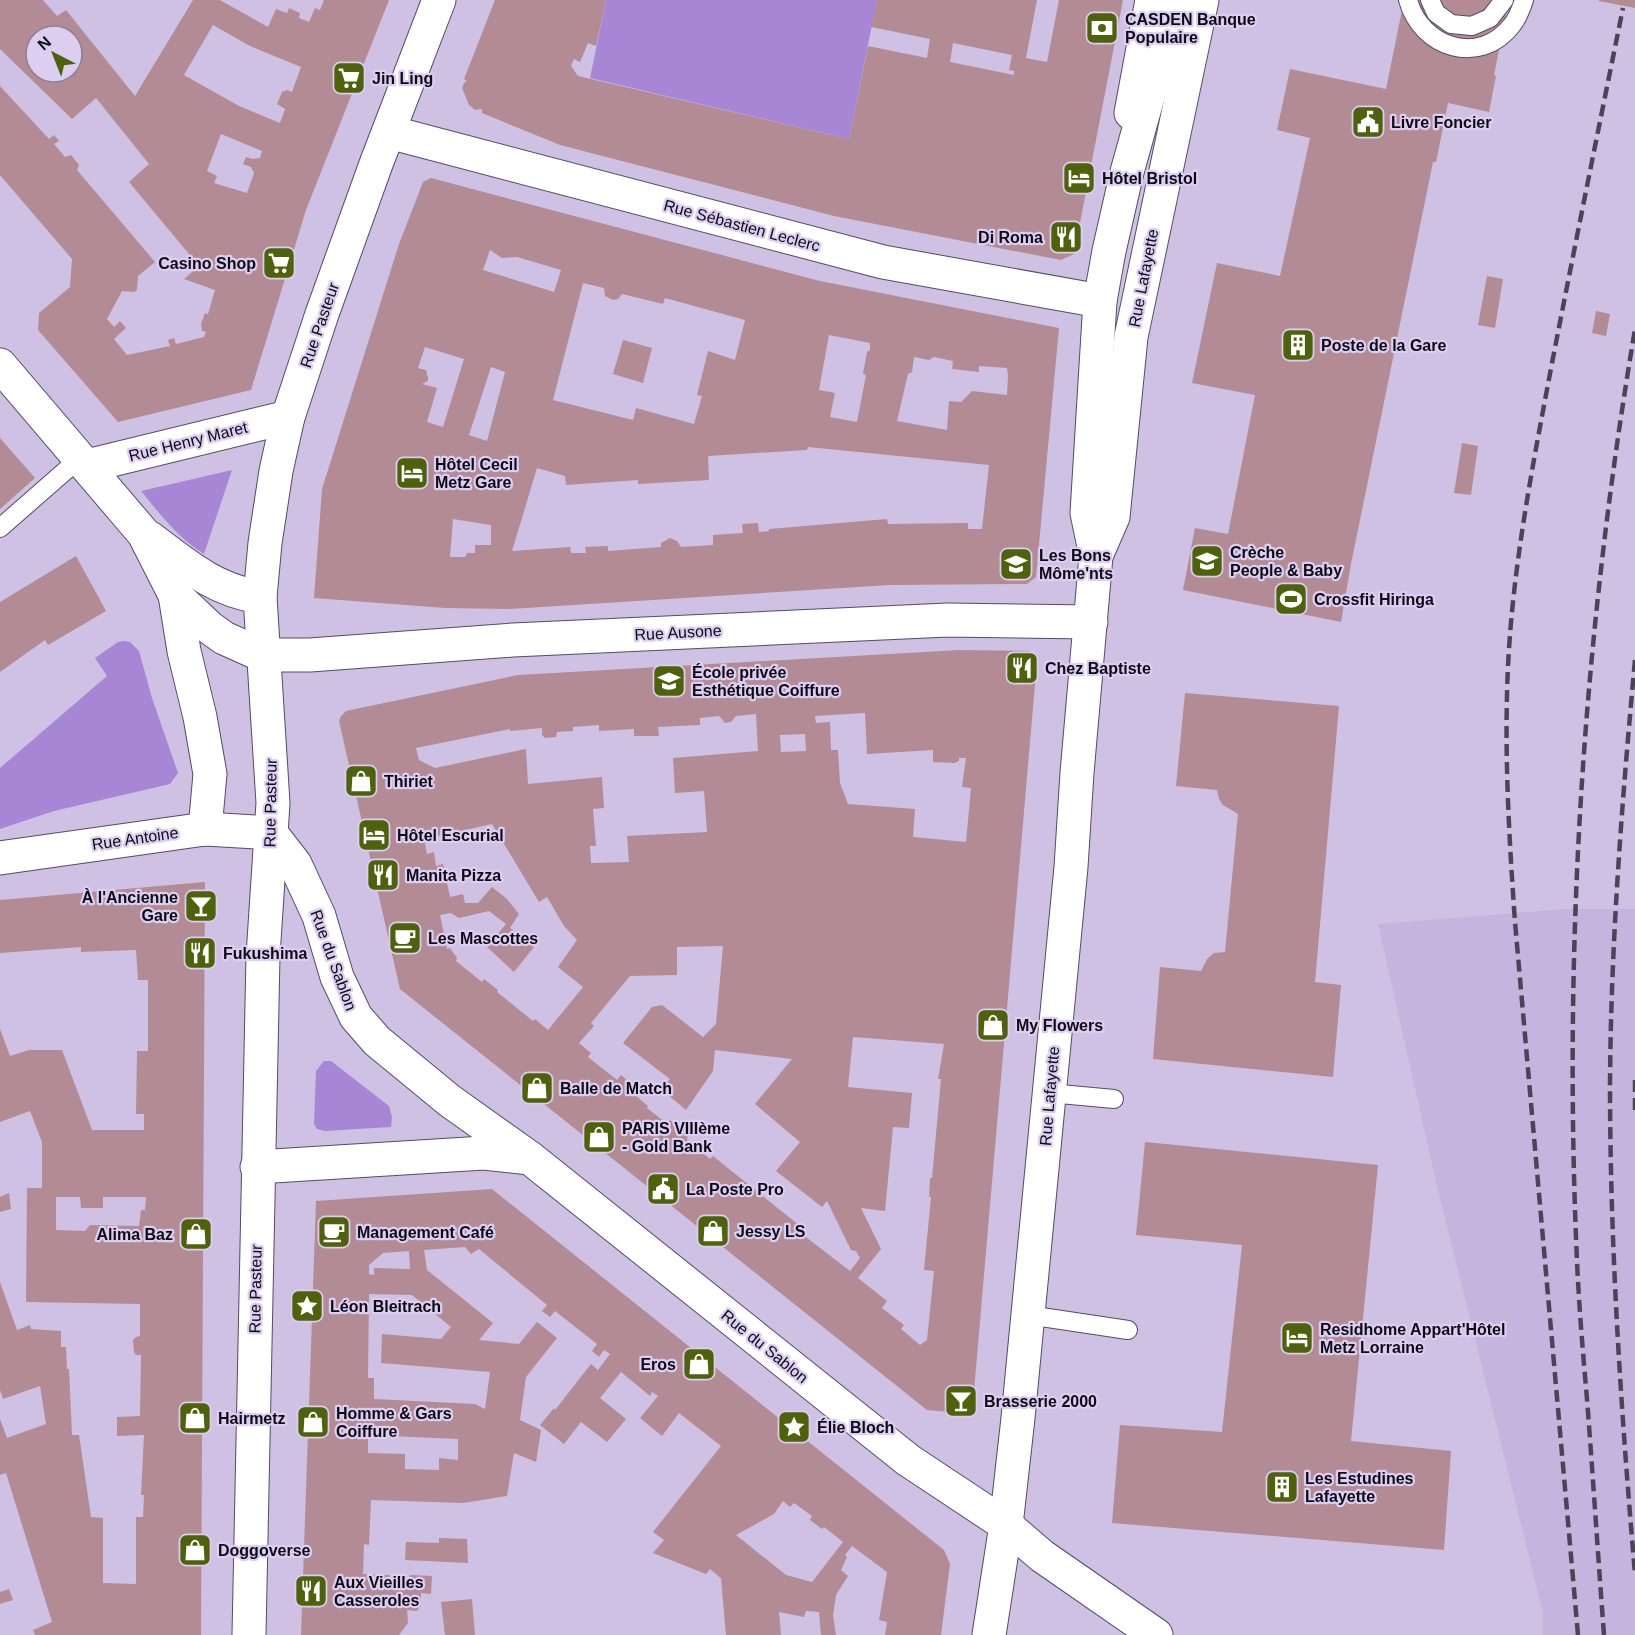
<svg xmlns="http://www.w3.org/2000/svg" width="1635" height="1635" viewBox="0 0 1635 1635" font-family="Arial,sans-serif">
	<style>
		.built { fill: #c5b5de }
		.green { fill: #a886d6 }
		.building { fill: #b38b95; fill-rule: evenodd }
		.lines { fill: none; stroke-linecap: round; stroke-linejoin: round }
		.service-casing { stroke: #564a67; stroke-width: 20 }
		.minor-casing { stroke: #564a67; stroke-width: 35 }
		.tertiary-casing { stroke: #564a67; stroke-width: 35 }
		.secondary-casing { stroke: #564a67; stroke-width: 35 }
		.service { stroke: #fff; stroke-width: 18 }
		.minor { stroke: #fff; stroke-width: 33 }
		.tertiary { stroke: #fff; stroke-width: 33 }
		.secondary { stroke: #fff; stroke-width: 33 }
		.rail { stroke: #4b4457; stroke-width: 4.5; stroke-dasharray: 12 6; stroke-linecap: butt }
		.labels { text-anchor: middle; stroke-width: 4.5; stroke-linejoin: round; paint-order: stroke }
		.poi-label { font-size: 16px; font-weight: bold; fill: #0e0a15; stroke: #dbcef1; text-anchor: start }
		.street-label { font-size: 16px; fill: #0e0a15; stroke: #dbcef1 }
	</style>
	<rect width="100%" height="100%" fill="#cec1e4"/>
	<polygon class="built" points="1566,909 1635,909 1635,1635 1543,1635 1543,1613 1437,1186 1378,924"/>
	<g class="green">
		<polygon points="606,0 877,0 849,139 590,78"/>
		<path d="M232 470 204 554C178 538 160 514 141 491Z"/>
		<polygon points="124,641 130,642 139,651 152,698 178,773 170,784 54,811 0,829 0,768 107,676 95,658 118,642"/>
		<polygon points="324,1061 331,1061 389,1106 392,1117 391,1127 325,1131 317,1129 314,1124 316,1071"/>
	</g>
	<g class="building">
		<path d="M0 0H43L57 16 66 10 135 96 193 0H220L268 27 276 9 287 13 289 8 300 13 299 18 309 22 315 8 320 10 324 0H389L306 210 251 390 118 422 38 330 39 313 70 287 72 259 0 175V86L49 139 54 135 59 141 54 144 65 157 71 155 79 165 77 170 155 262 138 276 137 290 134 292 122 291 107 319 114 327 120 321 126 328 114 339 127 355 170 346 168 340 174 338 176 344 204 337 206 332 202 331 201 324 205 313 208 314 215 290 184 279 199 266 129 182 149 164 96 98 72 119 0 49ZM213 25 250 46 301 67 292 92 287 90 282 92 277 104 285 109 280 123 239 106 184 75ZM36 36H72V72H36ZM221 134 262 151 260 158 253 159 246 157 243 164 251 167 254 173 247 193 214 183 217 176 207 171Z"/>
		<path d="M495 0H606L596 46 588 43 580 62 574 59 571 66 578 76 849 139 868 46 927 58 930 39 871 27 877 0H1037L1026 58 1047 62 1059 0H1123L1074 254 1061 260 834 216 560 145 482 113V109L475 110 469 105 462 88 464 83 467 81 464 79ZM953 43 1012 55 1009 70 1014 71V75L950 62Z"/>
		<polygon points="1404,0 1509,0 1494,75 1496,76 1489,112 1448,103 1436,162 1433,162 1351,564 1341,622 1183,590 1195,528 1228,534 1255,395 1192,383 1217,263 1280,276 1310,138 1277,130 1290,69 1386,89"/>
		<polygon points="1599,0 1635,0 1635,8 1599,1"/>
		<path d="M431 178 820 281 1059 328 1036 577 1027 584 889 585 510 609 445 608 314 598 322 489 399 244 423 182ZM490 250 502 258 517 257 561 270 554 292 483 270ZM583 283 604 288 605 296 613 300 618 299 622 294 663 304 665 298 745 320 735 360 708 351 697 395 702 396 694 424 636 408 633 420 553 400ZM829 335 870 343V350L867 352 863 374 866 375 857 422 830 417 835 393 819 390ZM425 347 464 359 443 427 427 422 437 388 422 384 428 381V378L426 370 418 368ZM914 357 929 360 934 357 953 361 952 369 979 372V366L1007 368 1008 376 1007 395 972 391 961 402 949 401 947 430 897 421 908 374 912 372ZM491 367 505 372 487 441 469 435ZM808 447 989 465 982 529H968V523L888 524 887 519 769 529V531L759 532 758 523 742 524 743 533 713 535V545L681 547 677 541 670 538 661 543V547L608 551V546L585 547 586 553H571L570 547 512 551 537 468 565 476 566 485 638 480V484L709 480 708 456 807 450ZM453 519 491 525V545H475V553H467L465 557H450Z"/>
		<polygon points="1487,276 1503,279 1495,328 1478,325"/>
		<polygon points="1596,311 1610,314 1606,336 1592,333"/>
		<polygon points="623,340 652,348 643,383 613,374"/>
		<polygon points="0,438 35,478 0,509"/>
		<polygon points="1462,443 1478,446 1471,495 1454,493"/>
		<polygon points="76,556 106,611 48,645 45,640 0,672 0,602"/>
		<path d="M959 650 1029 651 1037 661 972 1414 927 1410 400 989 339 721 341 716 346 711 518 675ZM865 713 867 754 933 750V762L954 763 959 761V758H966L962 787 971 788 966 842 913 837 915 809 848 804 840 783 838 750H831L830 722 816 723 815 716ZM756 714 758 751 673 758 675 793 704 791 707 832 627 836 629 862 591 863 590 846H596L593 809 604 808 602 777 528 784 526 749 435 768 419 760 416 748 510 729V731L542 728V735L545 738 556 737 557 732 573 731V727L599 725V731L634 729V736H659L658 727 700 725V718L719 716 725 723 731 722 736 716ZM805 734 806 751 781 752 780 735ZM492 824 539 902 547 897 564 926 577 940 558 967 583 987 548 1030 535 1019 533 1021 497 992 498 990 484 979 482 982 456 961 457 958 450 948 447 949 440 915 451 913 459 918 489 911 506 924 487 947 514 972 534 947 510 928 519 914 507 899 492 887 478 903H465L463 894 450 897 443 864 436 866 434 852 427 854 424 839ZM723 946 716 1024 703 1037 662 1005 652 1007 623 1043 670 1079 661 1089 686 1110 713 1071 715 1050 792 1059 755 1104 800 1142 776 1171 822 1207 827 1201 851 1250 856 1251 860 1258 850 1271 802 1234 805 1230 713 1156 710 1159 687 1140 688 1134 670 1120 666 1123 647 1108 648 1106 627 1088 631 1084 621 1075 617 1080 588 1057 591 1053 579 1043 594 1026 591 1023 630 976 677 975V947ZM853 1037 944 1044 938 1079H941L932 1178H930L929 1197H931L924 1270 934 1271 927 1340 920 1345 901 1329 904 1325 882 1308 887 1301 858 1278 881 1249 861 1208 885 1211 893 1127 909 1128 912 1093 848 1087Z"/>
		<polygon points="1185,693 1339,706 1315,982 1341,985 1333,1077 1153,1059 1160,967 1201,971 1207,959 1214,953 1225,952 1238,814 1223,805 1219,799 1217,790 1176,786"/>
		<path d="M205 882 201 1635H35L33 1630 52 1622 6 1473 0 1475V1419L7 1438 46 1424 40 1386 3 1399 0 1390V1282L17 1330 30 1325 31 1329 61 1331V1347H66L67 1369H69L72 1435H79L91 1517 103 1518V1583L136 1584V1517H143L144 1495H141L144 1435 117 1436V1417L140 1416 141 1355H136L134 1352 133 1340 136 1337 140 1336V1304L26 1302 27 1188H42V1142L30 1111 0 1122V1029L10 1056 29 1050H62L92 1130H144V1114H136L137 1051H148V980H138L136 950 81 952V947L0 953V900ZM56 1197H80L81 1208H103V1197H146L145 1210H141L139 1226 90 1225 85 1231 56 1230Z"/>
		<polygon points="1145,1142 1378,1165 1351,1441 1451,1451 1444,1550 1112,1523 1120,1425 1222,1432 1242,1245 1136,1235"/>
		<path d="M492 1189 944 1550 950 1564 941 1635H885L887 1622 879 1620 887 1572 852 1546 845 1555 847 1557 841 1570 848 1576 836 1595 833 1615 836 1635H821L819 1612 806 1611 804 1617 779 1612 781 1635H726L721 1579 723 1580 710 1569 706 1574 653 1553 664 1540 653 1532 721 1446 679 1413 662 1436 640 1418 658 1396 652 1392 650 1396 621 1372 600 1398 626 1419 607 1442 581 1422 564 1444 540 1425 554 1408 555 1410 591 1364 598 1370 610 1354 604 1350 599 1357 592 1351 597 1344 555 1311 550 1317 542 1311 547 1305 479 1249 471 1254 465 1247 424 1250 427 1270 493 1323 479 1340 519 1344 537 1322 557 1338 526 1377 520 1420 541 1430 536 1462 514 1453 507 1496 463 1503 371 1500 369 1545 364 1544 363 1574 389 1575 393 1582 397 1579H409L410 1575 432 1576 431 1594 421 1593V1605L417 1611 407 1610 408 1623 399 1635H301L316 1201ZM409 1251 410 1269 374 1268V1275L369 1274V1265L383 1253ZM369 1294 412 1295 451 1327 441 1339 382 1334 381 1363 490 1372 485 1409 475 1404 374 1399V1378H368ZM368 1435 458 1439V1460L439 1458V1470L405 1469V1454L368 1453ZM783 1501 790 1507 794 1503 812 1516 810 1520 822 1529 824 1527 843 1542 812 1582 786 1575 736 1535 774 1514Z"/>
		<polygon points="9,1193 11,1209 0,1212 0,1197"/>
		<polygon points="439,1538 467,1539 468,1563 405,1560 406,1542 439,1543"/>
		<polygon points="9,1589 13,1600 0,1604 0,1592"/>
		<polygon points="472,1599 475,1635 445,1635 441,1602"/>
	</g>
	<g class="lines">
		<g class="service-casing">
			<g id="service">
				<path d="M1408 0C1421 48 1480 67 1512 25 1518 18 1521 9 1524 0"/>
				<polyline points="1430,0 1436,13 1451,24 1472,26 1490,18 1504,0"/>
				<polyline points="0,528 80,458"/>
				<polyline points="1049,1093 1114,1099"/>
				<polyline points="1028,1315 1128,1330"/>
			</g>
		</g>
		<g class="minor-casing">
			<g id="minor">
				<polyline points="389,132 883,262 1100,301"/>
				<polyline points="87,466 288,417"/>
				<polyline points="265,653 278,655 310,655 513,640 948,620 1091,622"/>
				<polyline points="257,1167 484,1153 530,1158"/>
			</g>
		</g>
		<g class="tertiary-casing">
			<g id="tertiary">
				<polyline points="1131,113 1152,0"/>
				<polyline points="0,365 144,534 175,595 210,628 224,638 253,651 265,653"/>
				<path d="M150 538C186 565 214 590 260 597"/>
				<polyline points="175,595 184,651 200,717 210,774 205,829"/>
				<polyline points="271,833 295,864 319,916 337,977 356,1017 377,1041 450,1101 530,1158 908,1460 1006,1525"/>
				<polyline points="0,858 205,829 271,833"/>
				<polyline points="249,1635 263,956 273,803 260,597 265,543 276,471 288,417 322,314 376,164 439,0"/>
			</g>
		</g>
		<g class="secondary-casing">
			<g id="secondary">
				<polyline points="1096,556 1113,517 1131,337 1202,0"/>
				<polyline points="1006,1525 1042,1556 1156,1635"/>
				<polyline points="989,1635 1006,1525 1018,1418 1071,867 1077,773 1096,556 1087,513 1100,301 1109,251 1127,172 1161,50 1171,0"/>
			</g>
		</g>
		<use href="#service" class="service"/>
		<use href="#minor" class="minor"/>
		<use href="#tertiary" class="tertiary"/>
		<use href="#secondary" class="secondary"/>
		<g class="rail">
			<path d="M1635 660C1622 801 1611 941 1610 1083 1610 1247 1621 1411 1635 1574"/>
			<polyline points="1635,1080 1635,1115"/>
			<path d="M1578 1635 1515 922C1509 837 1504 752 1508 666 1513 564 1533 464 1552 363 1575 245 1599 126 1623 8"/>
			<path d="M1604 1635C1598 1556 1593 1477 1587 1399 1583 1353 1579 1307 1577 1261 1563 949 1583 636 1635 329"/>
		</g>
	</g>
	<defs>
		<g id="bank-square" transform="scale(1.725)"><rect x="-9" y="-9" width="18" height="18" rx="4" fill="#4e620c" stroke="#dbcef1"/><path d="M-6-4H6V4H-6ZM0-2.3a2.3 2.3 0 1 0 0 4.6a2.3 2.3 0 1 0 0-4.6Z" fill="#fff"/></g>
		<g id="supermarket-square" transform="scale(1.725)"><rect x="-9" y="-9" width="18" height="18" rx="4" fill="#4e620c" stroke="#dbcef1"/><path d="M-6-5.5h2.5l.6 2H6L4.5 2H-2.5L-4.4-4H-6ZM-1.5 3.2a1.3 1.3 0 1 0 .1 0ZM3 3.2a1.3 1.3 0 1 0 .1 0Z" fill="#fff"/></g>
		<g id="civic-square" transform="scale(1.725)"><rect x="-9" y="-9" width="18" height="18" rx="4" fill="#4e620c" stroke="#dbcef1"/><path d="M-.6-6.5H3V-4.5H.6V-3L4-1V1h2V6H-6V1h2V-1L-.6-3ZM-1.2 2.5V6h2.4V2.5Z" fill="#fff"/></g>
		<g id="hotel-square" transform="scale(1.725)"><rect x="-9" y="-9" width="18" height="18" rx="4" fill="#4e620c" stroke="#dbcef1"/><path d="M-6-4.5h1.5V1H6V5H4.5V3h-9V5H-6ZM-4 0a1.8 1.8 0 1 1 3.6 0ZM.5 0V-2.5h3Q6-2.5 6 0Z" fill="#fff"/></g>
		<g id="restaurant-square" transform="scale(1.725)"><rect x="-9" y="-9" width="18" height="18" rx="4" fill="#4e620c" stroke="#dbcef1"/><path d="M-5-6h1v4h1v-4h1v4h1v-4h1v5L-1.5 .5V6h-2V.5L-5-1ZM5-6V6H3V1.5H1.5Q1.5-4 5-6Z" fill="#fff"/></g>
		<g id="building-square" transform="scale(1.725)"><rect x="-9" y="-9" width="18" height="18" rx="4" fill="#4e620c" stroke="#dbcef1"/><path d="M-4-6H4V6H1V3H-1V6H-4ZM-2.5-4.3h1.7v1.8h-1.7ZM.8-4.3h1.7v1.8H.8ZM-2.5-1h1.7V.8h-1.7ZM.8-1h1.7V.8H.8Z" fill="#fff"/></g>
		<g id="school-square" transform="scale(1.725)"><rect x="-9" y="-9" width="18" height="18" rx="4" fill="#4e620c" stroke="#dbcef1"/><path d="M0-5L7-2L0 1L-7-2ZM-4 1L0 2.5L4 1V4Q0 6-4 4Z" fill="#fff"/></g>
		<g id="stadium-square" transform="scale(1.725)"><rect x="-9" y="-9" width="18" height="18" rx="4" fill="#4e620c" stroke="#dbcef1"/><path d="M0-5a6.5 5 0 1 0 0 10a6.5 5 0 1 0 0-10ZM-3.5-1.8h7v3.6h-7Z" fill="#fff"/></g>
		<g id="shop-square" transform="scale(1.725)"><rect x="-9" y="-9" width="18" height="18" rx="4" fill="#4e620c" stroke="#dbcef1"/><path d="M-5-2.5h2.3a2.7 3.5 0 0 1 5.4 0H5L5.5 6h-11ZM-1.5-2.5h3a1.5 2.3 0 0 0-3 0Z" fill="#fff"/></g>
		<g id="bar-square" transform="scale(1.725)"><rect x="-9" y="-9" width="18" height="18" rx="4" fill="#4e620c" stroke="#dbcef1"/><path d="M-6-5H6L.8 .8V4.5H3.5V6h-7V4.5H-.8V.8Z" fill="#fff"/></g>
		<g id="cafe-square" transform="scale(1.725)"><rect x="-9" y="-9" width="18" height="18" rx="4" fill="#4e620c" stroke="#dbcef1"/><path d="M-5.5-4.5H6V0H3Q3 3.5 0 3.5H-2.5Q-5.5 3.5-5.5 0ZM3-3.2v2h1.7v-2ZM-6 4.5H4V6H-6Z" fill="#fff"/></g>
		<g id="sight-square" transform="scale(1.725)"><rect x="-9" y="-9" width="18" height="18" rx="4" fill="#4e620c" stroke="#dbcef1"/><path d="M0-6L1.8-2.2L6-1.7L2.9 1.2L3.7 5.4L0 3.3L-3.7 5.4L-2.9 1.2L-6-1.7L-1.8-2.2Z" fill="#fff"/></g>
	</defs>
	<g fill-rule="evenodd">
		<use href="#bank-square" x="1102" y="28"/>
		<use href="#supermarket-square" x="349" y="78"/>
		<use href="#civic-square" x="1368" y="122"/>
		<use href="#hotel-square" x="1079" y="178"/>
		<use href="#restaurant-square" x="1066" y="237"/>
		<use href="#supermarket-square" x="279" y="263"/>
		<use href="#building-square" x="1298" y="345"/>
		<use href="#hotel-square" x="412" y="473"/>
		<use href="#school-square" x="1207" y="561"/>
		<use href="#school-square" x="1016" y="564"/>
		<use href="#stadium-square" x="1291" y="599"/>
		<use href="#restaurant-square" x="1022" y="668"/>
		<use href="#school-square" x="669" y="681"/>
		<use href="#shop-square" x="361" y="781"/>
		<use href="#hotel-square" x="374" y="835"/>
		<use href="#restaurant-square" x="383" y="875"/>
		<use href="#bar-square" x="201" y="906"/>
		<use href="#cafe-square" x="405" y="938"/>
		<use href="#restaurant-square" x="200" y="953"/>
		<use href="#shop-square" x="993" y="1025"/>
		<use href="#shop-square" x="537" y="1088"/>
		<use href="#shop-square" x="599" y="1137"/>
		<use href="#civic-square" x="663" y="1189"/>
		<use href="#shop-square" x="713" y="1231"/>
		<use href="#cafe-square" x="334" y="1232"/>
		<use href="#shop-square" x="196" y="1234"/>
		<use href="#sight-square" x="307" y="1306"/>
		<use href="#hotel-square" x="1297" y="1338"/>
		<use href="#shop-square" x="699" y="1364"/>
		<use href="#bar-square" x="961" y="1401"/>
		<use href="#shop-square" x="195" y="1418"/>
		<use href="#shop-square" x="313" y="1422"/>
		<use href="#sight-square" x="794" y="1427"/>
		<use href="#building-square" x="1282" y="1487"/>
		<use href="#shop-square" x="195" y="1550"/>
		<use href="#restaurant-square" x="311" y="1591"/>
	</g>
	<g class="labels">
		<g class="poi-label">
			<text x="1125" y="25">CASDEN Banque<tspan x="1125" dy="18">Populaire</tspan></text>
			<text x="372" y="84">Jin Ling</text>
			<text x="1391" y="128">Livre Foncier</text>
			<text x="1102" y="184">Hôtel Bristol</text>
			<text x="1043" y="243" text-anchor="end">Di Roma</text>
			<text x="256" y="269" text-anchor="end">Casino Shop</text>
			<text x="1321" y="351">Poste de la Gare</text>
			<text x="435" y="470">Hôtel Cecil<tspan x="435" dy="18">Metz Gare</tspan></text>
			<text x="1230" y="558">Crèche<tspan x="1230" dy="18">People &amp; Baby</tspan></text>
			<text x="1039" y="561">Les Bons<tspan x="1039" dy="18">Môme'nts</tspan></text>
			<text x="1314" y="605">Crossfit Hiringa</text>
			<text x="1045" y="674">Chez Baptiste</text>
			<text x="692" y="678">École privée<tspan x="692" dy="18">Esthétique Coiffure</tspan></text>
			<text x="384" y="787">Thiriet</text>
			<text x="397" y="841">Hôtel Escurial</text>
			<text x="406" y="881">Manita Pizza</text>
			<text x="178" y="903" text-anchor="end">À l'Ancienne<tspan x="178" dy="18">Gare</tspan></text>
			<text x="428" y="944">Les Mascottes</text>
			<text x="223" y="959">Fukushima</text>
			<text x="1016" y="1031">My Flowers</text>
			<text x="560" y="1094">Balle de Match</text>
			<text x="622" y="1134">PARIS VIIIème<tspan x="622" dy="18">- Gold Bank</tspan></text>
			<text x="686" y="1195">La Poste Pro</text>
			<text x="736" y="1237">Jessy LS</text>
			<text x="357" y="1238">Management Café</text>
			<text x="173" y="1240" text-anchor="end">Alima Baz</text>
			<text x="330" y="1312">Léon Bleitrach</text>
			<text x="1320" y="1335">Residhome Appart'Hôtel<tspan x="1320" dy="18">Metz Lorraine</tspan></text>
			<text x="676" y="1370" text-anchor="end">Eros</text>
			<text x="984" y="1407">Brasserie 2000</text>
			<text x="336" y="1419">Homme &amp; Gars<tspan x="336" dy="18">Coiffure</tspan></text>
			<text x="218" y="1424">Hairmetz</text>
			<text x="817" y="1433">Élie Bloch</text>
			<text x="1305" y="1484">Les Estudines<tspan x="1305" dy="18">Lafayette</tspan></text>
			<text x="218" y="1556">Doggoverse</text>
			<text x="334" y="1588">Aux Vieilles<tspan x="334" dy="18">Casseroles</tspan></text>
		</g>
		<g class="street-label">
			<text transform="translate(742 225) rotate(15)" y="6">Rue Sébastien Leclerc</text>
			<text transform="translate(1143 278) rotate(-79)" y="6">Rue Lafayette</text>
			<text transform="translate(319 325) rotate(-71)" y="6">Rue Pasteur</text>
			<text transform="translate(188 441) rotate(-14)" y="6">Rue Henry Maret</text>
			<text transform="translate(678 632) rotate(-3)" y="6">Rue Ausone</text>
			<text transform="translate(270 803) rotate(-89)" y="6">Rue Pasteur</text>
			<text transform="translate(135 838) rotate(-8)" y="6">Rue Antoine</text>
			<text transform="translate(334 960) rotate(70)" y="6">Rue du Sablon</text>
			<text transform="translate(1049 1096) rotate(-85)" y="6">Rue Lafayette</text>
			<text transform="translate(255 1289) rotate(-89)" y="6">Rue Pasteur</text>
			<text transform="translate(765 1346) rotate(39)" y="6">Rue du Sablon</text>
		</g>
	</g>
	<g transform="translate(54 54) rotate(318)"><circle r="28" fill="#dbcef1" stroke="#898099" stroke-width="1.5"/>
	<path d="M0-4.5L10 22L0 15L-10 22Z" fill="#4e620c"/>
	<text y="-9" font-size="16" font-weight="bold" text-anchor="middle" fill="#0e0a15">N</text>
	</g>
</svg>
